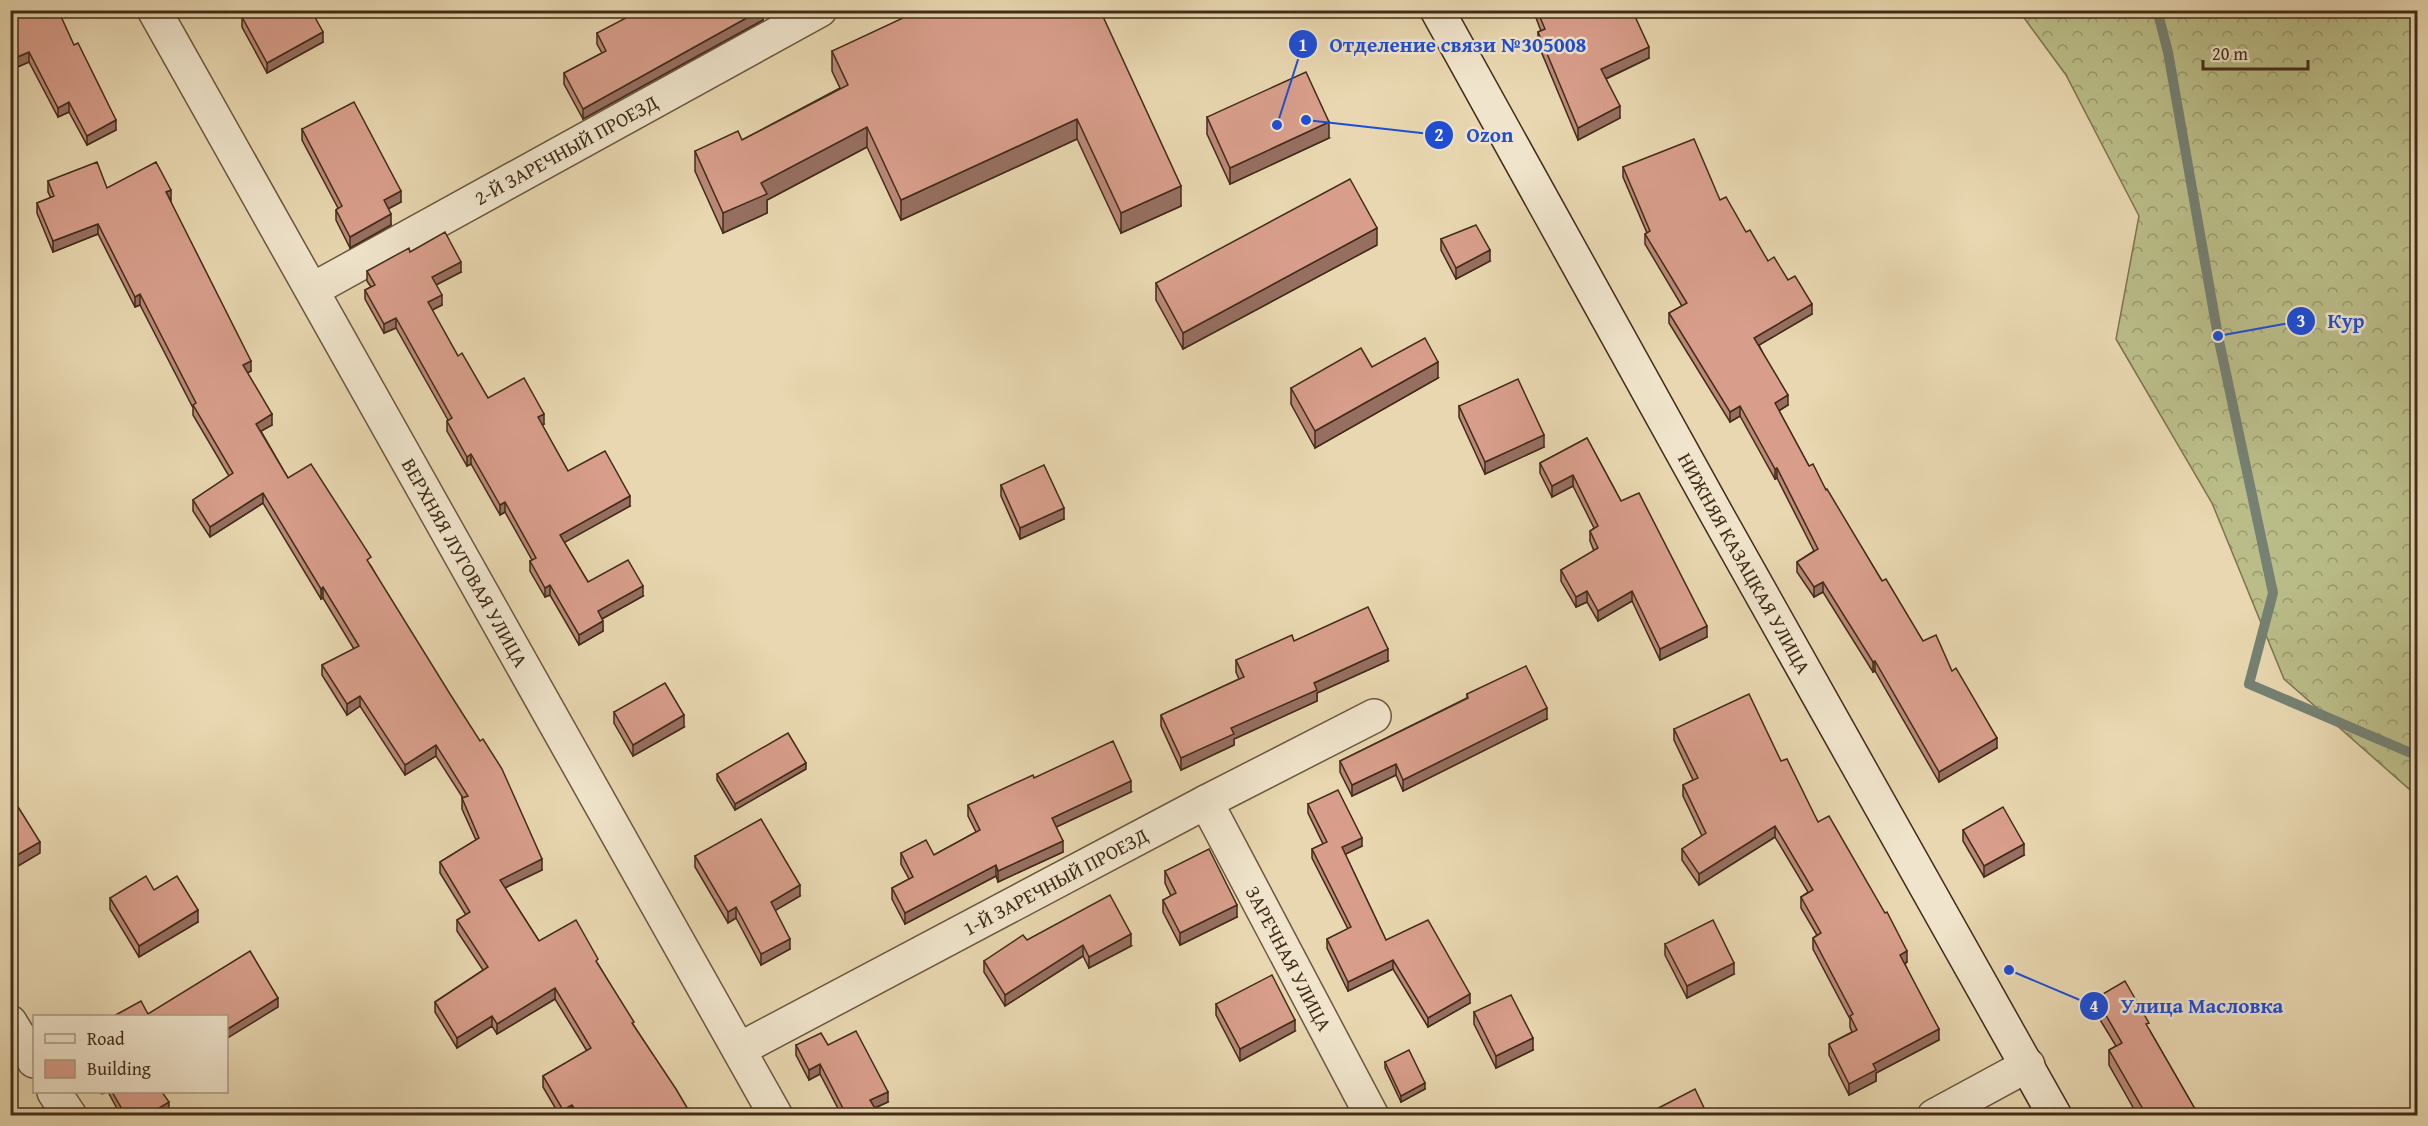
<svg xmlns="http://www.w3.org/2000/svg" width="2428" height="1126" viewBox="0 0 2428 1126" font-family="'Gentium Book Plus',serif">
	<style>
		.forest { fill: url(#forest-crowns); stroke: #7e7450; stroke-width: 1.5 }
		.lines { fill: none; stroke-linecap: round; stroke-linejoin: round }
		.stream { stroke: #758173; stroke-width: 10 }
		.street-casing { stroke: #6c573f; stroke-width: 36 }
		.secondary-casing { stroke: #422c19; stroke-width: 36 }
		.street { stroke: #f0e5cc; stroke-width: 33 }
		.secondary { stroke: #f0e5cc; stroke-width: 33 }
		.wall { fill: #ba8878; stroke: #422c19; stroke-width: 1.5 }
		.shaded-wall { fill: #976f61; stroke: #422c19; stroke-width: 1.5 }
		.building { fill: #d89e8b; stroke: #422c19; stroke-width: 1.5 }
		.labels { text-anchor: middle; stroke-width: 5; stroke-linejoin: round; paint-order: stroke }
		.street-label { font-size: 20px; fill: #422c19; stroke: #f0e5cc }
		.leader { fill: none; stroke: #1d4ed8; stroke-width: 2 }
		.callout-dot { fill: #1d4ed8; stroke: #f0e5cc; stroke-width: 2 }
		.mark-label { font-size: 18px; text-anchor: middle; font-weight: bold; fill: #fff }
		.callout-label { font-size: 21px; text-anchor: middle; font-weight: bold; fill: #1d4ed8; stroke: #f0e5cc; stroke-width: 5; stroke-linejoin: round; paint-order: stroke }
	</style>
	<defs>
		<pattern id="forest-crowns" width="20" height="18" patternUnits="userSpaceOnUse" patternTransform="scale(1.5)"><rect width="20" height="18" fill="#babd88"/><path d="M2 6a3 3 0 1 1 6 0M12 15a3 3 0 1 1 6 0" fill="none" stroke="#999a6e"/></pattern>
	</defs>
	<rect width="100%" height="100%" fill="#e8d7b0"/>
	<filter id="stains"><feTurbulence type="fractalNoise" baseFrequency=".00333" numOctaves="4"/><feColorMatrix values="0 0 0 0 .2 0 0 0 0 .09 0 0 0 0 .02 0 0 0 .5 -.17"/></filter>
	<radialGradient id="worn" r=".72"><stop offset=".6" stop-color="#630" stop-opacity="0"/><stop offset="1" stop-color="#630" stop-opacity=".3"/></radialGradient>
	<polygon class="forest" points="2019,11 2417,11 2417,796 2284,679 2212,503 2116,339 2139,216 2066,75"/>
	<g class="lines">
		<polyline class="stream" points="2157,10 2168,52 2218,336 2273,593 2249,684 2418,756"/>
		<g class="street-casing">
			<g id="street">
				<path id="s1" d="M154 10 776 1116"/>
				<path id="s2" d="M312 290 820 10"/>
				<path id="s3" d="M1206 802 1372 1116"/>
				<polyline points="10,1022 34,1061"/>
				<path id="s4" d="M740 1049 1206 802 1374 716"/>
				<polyline points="54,1092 70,1116"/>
				<polyline points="1934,1116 2028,1065"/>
			</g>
		</g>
		<g class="secondary-casing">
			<g id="secondary">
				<path id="s5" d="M1437 10 1717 515 2055 1116"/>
			</g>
		</g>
		<use href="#street" class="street"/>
		<use href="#secondary" class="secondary"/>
	</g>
	<g class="wall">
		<polygon points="10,10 74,45 116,130 87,145 69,112 58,117 29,62 15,68 10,57"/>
		<polygon points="242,10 291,10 294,16 323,42 267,73 242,27 242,17 245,15"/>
		<polygon points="763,10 763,20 583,119 564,84 564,73 602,53 597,44 597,33"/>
		<polygon points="1100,10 1181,206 1121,233 1077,139 901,220 867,147 767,200 767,213 723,233 695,171 695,151 742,140 840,88 832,71 832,51"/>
		<polygon points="1533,10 1632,10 1649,58 1606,79 1620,118 1578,140 1538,44 1538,32 1541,31"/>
		<polygon points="1207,117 1329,138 1230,184 1207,134"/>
		<polygon points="302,129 401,202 388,209 391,225 350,248 336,220 336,210 338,208 302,140"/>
		<polygon points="1623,167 1720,200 1768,261 1788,280 1812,314 1759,345 1788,405 1779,411 1809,466 1826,490 1882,581 1923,641 1952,671 1997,748 1939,782 1875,671 1873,672 1823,592 1814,597 1797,572 1797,562 1814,551 1777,478 1775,479 1740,416 1730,422 1669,323 1669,313 1682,306 1645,244 1645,234 1647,233 1623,177"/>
		<polygon points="48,181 107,188 170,201 251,371 247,373 272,425 261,431 288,478 371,566 542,870 505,888 539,941 598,964 634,1026 692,1116 560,1116 543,1087 543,1076 587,1051 555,999 497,1034 492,1026 457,1048 435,1012 435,1002 483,970 457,931 457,920 466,915 440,873 440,862 476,840 462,809 462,798 463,798 436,756 405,775 360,706 347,715 322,675 322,665 354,649 323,598 321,599 263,503 210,537 193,511 193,500 229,476 193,415 193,408 140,305 135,307 98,234 53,252 37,213 37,203 51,198 48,192"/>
		<polygon points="1441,239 1490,261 1456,279 1441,250"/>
		<polygon points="1377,245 1183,349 1156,300 1156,283"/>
		<polygon points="410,252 461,272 436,285 442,305 432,310 458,356 488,398 544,424 542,425 568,471 630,506 564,542 588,582 643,596 602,619 603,631 579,645 550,595 545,597 530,571 530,561 532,560 505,512 500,515 471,464 467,466 447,431 447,421 448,420 396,328 384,333 365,299 365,290 371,287 367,281 367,271"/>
		<polygon points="1372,367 1438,378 1315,448 1291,404 1291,388"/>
		<polygon points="1459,406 1544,447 1485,474 1459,417"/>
		<polygon points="1587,438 1621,501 1707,637 1660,660 1632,601 1598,621 1587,602 1576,607 1561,581 1561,570 1594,551 1590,541 1590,531 1594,528 1573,486 1552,497 1540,473 1540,463"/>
		<polygon points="1001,485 1064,519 1020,539 1001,496"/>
		<polygon points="1294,641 1388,661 1317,693 1317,701 1234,739 1234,745 1181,770 1161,726 1161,715 1239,679 1236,672 1236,660"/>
		<polygon points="1467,694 1547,719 1403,791 1396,775 1352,796 1340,772 1340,761 1467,698"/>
		<polygon points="614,712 684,727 633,756 614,723"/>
		<polygon points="1674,729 1781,761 1818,822 1907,962 1905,964 1939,1040 1876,1073 1876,1081 1849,1095 1829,1055 1829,1044 1852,1032 1850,1027 1850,1019 1813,949 1813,938 1817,935 1801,908 1801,897 1808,892 1775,837 1699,885 1682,860 1682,849 1702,836 1683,796 1683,785 1693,780 1674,740"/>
		<polygon points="806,769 735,810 717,780 717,774"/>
		<polygon points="1034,778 1131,792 1056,827 1063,852 998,882 996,876 905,924 892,899 892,888 909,879 901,864 901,853 934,855 976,832 968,816 968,805"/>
		<polygon points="1308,804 1362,846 1345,854 1386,940 1470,1003 1428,1027 1393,969 1348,991 1327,948 1327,939 1348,929 1312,858 1312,849 1323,844 1308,813"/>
		<polygon points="1963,830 2024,855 1984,877 1963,841"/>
		<polygon points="695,856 800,896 775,910 790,949 761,965 736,918 728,923 695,867"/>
		<polygon points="1165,871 1237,917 1180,945 1163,912 1163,900 1171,896 1165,883"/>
		<polygon points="154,890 198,922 139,957 110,909 110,898"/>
		<polygon points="1027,940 1131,946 1089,968 1083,956 1005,1006 984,972 984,961"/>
		<polygon points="1665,944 1734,974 1687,998 1665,955"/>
		<polygon points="2096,998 2149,1029 2199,1116 2138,1116 2109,1065 2109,1050 2116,1046 2096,1013"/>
		<polygon points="1216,1004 1295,1031 1240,1061 1216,1015"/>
		<polygon points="1474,1012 1533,1050 1496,1068 1474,1024"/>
		<polygon points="796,1045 888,1102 875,1108 876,1116 842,1116 820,1074 809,1080 796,1055"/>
		<polygon points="1385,1062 1425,1089 1401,1102 1385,1068"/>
		<polygon points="100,1092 162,1092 169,1111 162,1116 121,1116 108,1092 102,1094"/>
	</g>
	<g class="shaded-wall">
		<polygon points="761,10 763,10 763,20 583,119 583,109"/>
		<polygon points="323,32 323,42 267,73 267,63"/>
		<polygon points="1649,47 1649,58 1601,81 1601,69"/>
		<polygon points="29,52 29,62 15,68 15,58"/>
		<polygon points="69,102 69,112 58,117 58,108"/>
		<polygon points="1620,106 1620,118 1578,140 1578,128"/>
		<polygon points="1077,119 1077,139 901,220 901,200"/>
		<polygon points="116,120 116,130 87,145 87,136"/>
		<polygon points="1329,122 1329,138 1230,184 1230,168"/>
		<polygon points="867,127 867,147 767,200 767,213 723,233 723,213 761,183"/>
		<polygon points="1181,186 1181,206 1121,233 1121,213"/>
		<polygon points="171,190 171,201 166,192"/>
		<polygon points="401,191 401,202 384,211 384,200"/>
		<polygon points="391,214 391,225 350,248 350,237"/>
		<polygon points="98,224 98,234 53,252 53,241"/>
		<polygon points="1377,228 1377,245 1183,349 1183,333"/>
		<polygon points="1490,250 1490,261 1456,279 1456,268"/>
		<polygon points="461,262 461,272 432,287 432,277"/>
		<polygon points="140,294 140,305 135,307 135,297"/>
		<polygon points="442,295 442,305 428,312 428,302"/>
		<polygon points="1812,304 1812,314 1754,348 1754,338"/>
		<polygon points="396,318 396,328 384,333 384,324"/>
		<polygon points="251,361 251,371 243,376 243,365"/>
		<polygon points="1438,362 1438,378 1315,448 1315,431"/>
		<polygon points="1788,395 1788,405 1775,413 1775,403"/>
		<polygon points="1740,406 1740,416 1730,422 1730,412"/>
		<polygon points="272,414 272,425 256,434 256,424"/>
		<polygon points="544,414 544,424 538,427 538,417"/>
		<polygon points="1544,435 1544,447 1485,474 1485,462"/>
		<polygon points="471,454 471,464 467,466 467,457"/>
		<polygon points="1777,468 1777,478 1775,479 1775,469"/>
		<polygon points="1573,475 1573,486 1552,497 1552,486"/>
		<polygon points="263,493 263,503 210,537 210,527"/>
		<polygon points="630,496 630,506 560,545 560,535"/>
		<polygon points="505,502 505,512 500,515 500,505"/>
		<polygon points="1064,508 1064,519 1020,539 1020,528"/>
		<polygon points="1823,582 1823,592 1814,597 1814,587"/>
		<polygon points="550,585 550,595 545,597 545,588"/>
		<polygon points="643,586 643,596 598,621 598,611"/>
		<polygon points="323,587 323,598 321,599 321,589"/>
		<polygon points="1587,591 1587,602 1576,607 1576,597"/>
		<polygon points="1632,591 1632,601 1598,621 1598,611"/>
		<polygon points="603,621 603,631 579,645 579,635"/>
		<polygon points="1707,626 1707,637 1660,660 1660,649"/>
		<polygon points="1388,649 1388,661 1317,693 1317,701 1234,739 1234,745 1181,770 1181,758 1231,728 1314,683"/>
		<polygon points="1875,661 1875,671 1873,672 1873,662"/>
		<polygon points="360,696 360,706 347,715 347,704"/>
		<polygon points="1547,708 1547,719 1403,791 1403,780"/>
		<polygon points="684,715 684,727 633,756 633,745"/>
		<polygon points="1997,738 1997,748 1939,782 1939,772"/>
		<polygon points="436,745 436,756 405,775 405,765"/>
		<polygon points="806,763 806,769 735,810 735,804"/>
		<polygon points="1396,764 1396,775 1352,796 1352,785"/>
		<polygon points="1131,781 1131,792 1052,829 1052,818"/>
		<polygon points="1775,826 1775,837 1699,885 1699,874"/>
		<polygon points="1362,838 1362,846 1342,856 1342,847"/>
		<polygon points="1063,841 1063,852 998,882 998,871"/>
		<polygon points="40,842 40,853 10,871 10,859"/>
		<polygon points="2024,844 2024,855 1984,877 1984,866"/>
		<polygon points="542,859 542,870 500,890 500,880"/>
		<polygon points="996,865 996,876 905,924 905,913"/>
		<polygon points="800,885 800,896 771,913 771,902"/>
		<polygon points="1237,905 1237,917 1180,945 1180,933"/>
		<polygon points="736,907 736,918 728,923 728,912"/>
		<polygon points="198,910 198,922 139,957 139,946"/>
		<polygon points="1131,934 1131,946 1089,968 1089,957"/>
		<polygon points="790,939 790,949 761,965 761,954"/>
		<polygon points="1083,945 1083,956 1005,1006 1005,995"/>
		<polygon points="1907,951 1907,962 1900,966 1900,955"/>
		<polygon points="1393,960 1393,969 1348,991 1348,982"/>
		<polygon points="1734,963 1734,974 1687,998 1687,986"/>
		<polygon points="555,988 555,999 497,1034 497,1024"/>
		<polygon points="1470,994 1470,1003 1428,1027 1428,1018"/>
		<polygon points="278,998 278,1007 226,1039 226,1030"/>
		<polygon points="492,1016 492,1026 457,1048 457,1038"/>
		<polygon points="1295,1020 1295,1031 1240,1061 1240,1049"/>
		<polygon points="1939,1029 1939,1040 1876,1073 1876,1081 1849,1095 1849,1084 1873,1064"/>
		<polygon points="1533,1038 1533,1050 1496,1068 1496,1056"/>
		<polygon points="820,1064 820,1074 809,1080 809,1070"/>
		<polygon points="1425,1083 1425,1089 1401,1102 1401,1096"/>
		<polygon points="888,1092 888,1102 870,1110 870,1100"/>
		<polygon points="169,1102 169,1111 162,1116 146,1116"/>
		<polygon points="572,1105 572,1115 563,1116 563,1110"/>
		<polygon points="876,1110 876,1116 866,1116"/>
	</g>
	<g class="building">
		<polygon points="10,10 58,10 74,45 78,43 116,120 87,136 69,102 58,108 29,52 15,58 10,48"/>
		<polygon points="249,10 291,10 294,16 304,10 311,10 323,32 267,63 242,17 250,13"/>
		<polygon points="641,10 761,10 583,109 564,73 606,51 597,33"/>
		<polygon points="920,10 1100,10 1181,186 1121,213 1077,119 901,200 867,127 761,183 767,194 723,213 695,151 738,131 742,140 848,85 832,51"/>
		<polygon points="1537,10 1632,10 1649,47 1601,69 1620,106 1578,128 1538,32 1545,29"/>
		<polygon points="1306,72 1329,122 1230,168 1207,117"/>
		<polygon points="354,102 401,191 384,200 391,214 350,237 336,210 342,206 302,129"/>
		<polygon points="1694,139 1720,200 1726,197 1746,232 1750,230 1768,261 1774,257 1788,280 1795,276 1812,304 1754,338 1788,395 1775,403 1809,466 1813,464 1826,490 1827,489 1882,581 1886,579 1923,641 1936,635 1952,671 1956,668 1997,738 1939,772 1875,661 1873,662 1823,582 1814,587 1797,562 1818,549 1777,468 1775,469 1740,406 1730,412 1669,313 1687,303 1645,234 1650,231 1623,167"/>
		<polygon points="97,162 107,188 156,162 171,190 166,192 251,361 243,365 272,414 256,424 288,478 311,464 371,557 367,560 450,694 480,741 483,739 502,769 542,859 500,880 539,941 576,920 598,959 596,961 634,1022 632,1023 676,1089 692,1116 579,1116 572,1105 563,1110 543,1076 591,1048 555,988 497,1024 492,1016 457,1038 435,1002 488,967 457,920 470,912 440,862 479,838 462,798 468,796 436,745 405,765 360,696 347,704 322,665 359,646 323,587 321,589 263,493 210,527 193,500 233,473 193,405 196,403 140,294 135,297 98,224 53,241 37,203 54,196 48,181"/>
		<polygon points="1350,179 1377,228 1183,333 1156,283"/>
		<polygon points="1476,225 1490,250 1456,268 1441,239"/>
		<polygon points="445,232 461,262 432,277 442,295 428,302 458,356 462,353 488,398 524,378 544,414 538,417 568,471 605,451 630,496 560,535 588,582 628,560 643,586 598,611 603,621 579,635 550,585 545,588 530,561 536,558 505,502 500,505 471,454 467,457 447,421 452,418 396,318 384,324 365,290 375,285 367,271 409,248 410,252"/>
		<polygon points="1425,338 1438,362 1315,431 1291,388 1361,348 1372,367"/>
		<polygon points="1518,379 1544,435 1485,462 1459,406"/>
		<polygon points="1587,438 1621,501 1639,493 1707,626 1660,649 1632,591 1598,611 1587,591 1576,597 1561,570 1598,548 1590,531 1598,526 1573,475 1552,486 1540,463"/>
		<polygon points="1044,465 1064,508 1020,528 1001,485"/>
		<polygon points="1368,607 1388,649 1314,683 1317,690 1231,728 1234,734 1181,758 1161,715 1244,677 1236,660 1292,635 1294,641"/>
		<polygon points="1526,666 1547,708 1403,780 1396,764 1352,785 1340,761 1468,698 1467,694"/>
		<polygon points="665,683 684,715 633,745 614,712"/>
		<polygon points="1749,694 1781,761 1787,759 1818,822 1829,816 1885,913 1887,912 1907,951 1900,955 1939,1029 1873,1064 1876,1070 1849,1084 1829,1044 1857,1030 1850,1016 1853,1014 1813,938 1821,933 1801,897 1813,890 1775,826 1699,874 1682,849 1706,833 1683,785 1698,778 1674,729"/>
		<polygon points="788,733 806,763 735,804 717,774"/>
		<polygon points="1113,741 1131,781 1052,818 1063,841 998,871 996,865 905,913 892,888 913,877 901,853 926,840 934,855 980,830 968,805 1033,775 1034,778"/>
		<polygon points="1338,790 1362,838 1342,847 1386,940 1428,920 1470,994 1428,1018 1393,960 1348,982 1327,939 1351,927 1312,849 1327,842 1308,804"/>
		<polygon points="10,794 40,842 10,859"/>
		<polygon points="2003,807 2024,844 1984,866 1963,830"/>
		<polygon points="761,819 800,885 771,902 790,939 761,954 736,907 728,912 695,856"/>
		<polygon points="1209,849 1237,905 1180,933 1163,900 1176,893 1165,871"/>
		<polygon points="146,876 154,890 177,876 198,910 139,946 110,898"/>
		<polygon points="1110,895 1131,934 1089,957 1083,945 1005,995 984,961 1023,935 1027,940"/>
		<polygon points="1713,920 1734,963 1687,986 1665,944"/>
		<polygon points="250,951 278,998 226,1030 226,1017 112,1017 141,1001 148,1014"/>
		<polygon points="1272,975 1295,1020 1240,1049 1216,1004"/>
		<polygon points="2125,981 2149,1023 2146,1024 2199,1116 2147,1116 2109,1050 2122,1043 2096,998"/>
		<polygon points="1511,995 1533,1038 1496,1056 1474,1012"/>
		<polygon points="856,1031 888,1092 870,1100 876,1110 866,1116 847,1116 820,1064 809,1070 796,1045 821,1033 828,1045"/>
		<polygon points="1409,1050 1425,1083 1401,1096 1385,1062"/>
		<polygon points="1695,1089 1708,1116 1645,1115"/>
		<polygon points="112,1092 162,1092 169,1102 146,1116 126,1116"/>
	</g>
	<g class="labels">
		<g class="street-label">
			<text dy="7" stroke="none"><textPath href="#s2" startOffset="290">2-Й ЗАРЕЧНЫЙ ПРОЕЗД</textPath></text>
			<text dy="7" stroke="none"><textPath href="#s1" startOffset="634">ВЕРХНЯЯ ЛУГОВАЯ УЛИЦА</textPath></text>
			<text dy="7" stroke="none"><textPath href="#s5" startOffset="633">НИЖНЯЯ КАЗАЦКАЯ УЛИЦА</textPath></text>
			<text dy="7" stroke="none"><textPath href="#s4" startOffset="357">1-Й ЗАРЕЧНЫЙ ПРОЕЗД</textPath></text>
			<text dy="7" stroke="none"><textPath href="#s3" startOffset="177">ЗАРЕЧНАЯ УЛИЦА</textPath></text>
		</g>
	</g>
	<path class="leader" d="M1277 125L1303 44M1306 120L1439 135M2218 336L2301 321M2009 970L2094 1006"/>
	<g class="callout-dot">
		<circle cx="1277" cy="125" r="6"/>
		<circle cx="1306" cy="120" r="6"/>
		<circle cx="2218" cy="336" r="6"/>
		<circle cx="2009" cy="970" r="6"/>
		<circle cx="1303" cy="44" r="15"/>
		<circle cx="1439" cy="135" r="15"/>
		<circle cx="2301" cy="321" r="15"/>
		<circle cx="2094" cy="1006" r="15"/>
	</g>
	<g class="mark-label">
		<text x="1303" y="51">1</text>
		<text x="1439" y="141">2</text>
		<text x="2301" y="327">3</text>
		<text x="2094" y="1012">4</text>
	</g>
	<g class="callout-label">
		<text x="1458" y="52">Отделение связи №305008</text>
		<text x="1490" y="142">Ozon</text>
		<text x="2346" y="328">Кур</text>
		<text x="2202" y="1013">Улица Масловка</text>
	</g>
	<rect width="2428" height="1126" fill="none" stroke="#e8d7b0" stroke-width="36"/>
	<rect x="12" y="12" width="2404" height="1102" fill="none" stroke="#422c19" stroke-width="3"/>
	<rect x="18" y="18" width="2392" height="1090" fill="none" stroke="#422c19" stroke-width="1.5"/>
	<rect x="33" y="1015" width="195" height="78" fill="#f0e5cc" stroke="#aa9b84" stroke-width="1.5"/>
	<rect x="45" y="1034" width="30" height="9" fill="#f0e5cc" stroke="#aa9b84" stroke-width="1.5"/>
	<text x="87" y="1045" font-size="18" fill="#422c19">Road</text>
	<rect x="45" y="1060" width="30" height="18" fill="#d89e8b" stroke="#aa9b84" stroke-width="1.5"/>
	<text x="87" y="1075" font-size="18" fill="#422c19">Building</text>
	<path d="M2203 60v9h105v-9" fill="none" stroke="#422c19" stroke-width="3"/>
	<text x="2212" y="60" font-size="18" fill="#422c19" stroke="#f0e5cc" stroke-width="4.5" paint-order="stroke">20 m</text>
	<rect width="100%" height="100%" filter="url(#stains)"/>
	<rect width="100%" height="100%" fill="url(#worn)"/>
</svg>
